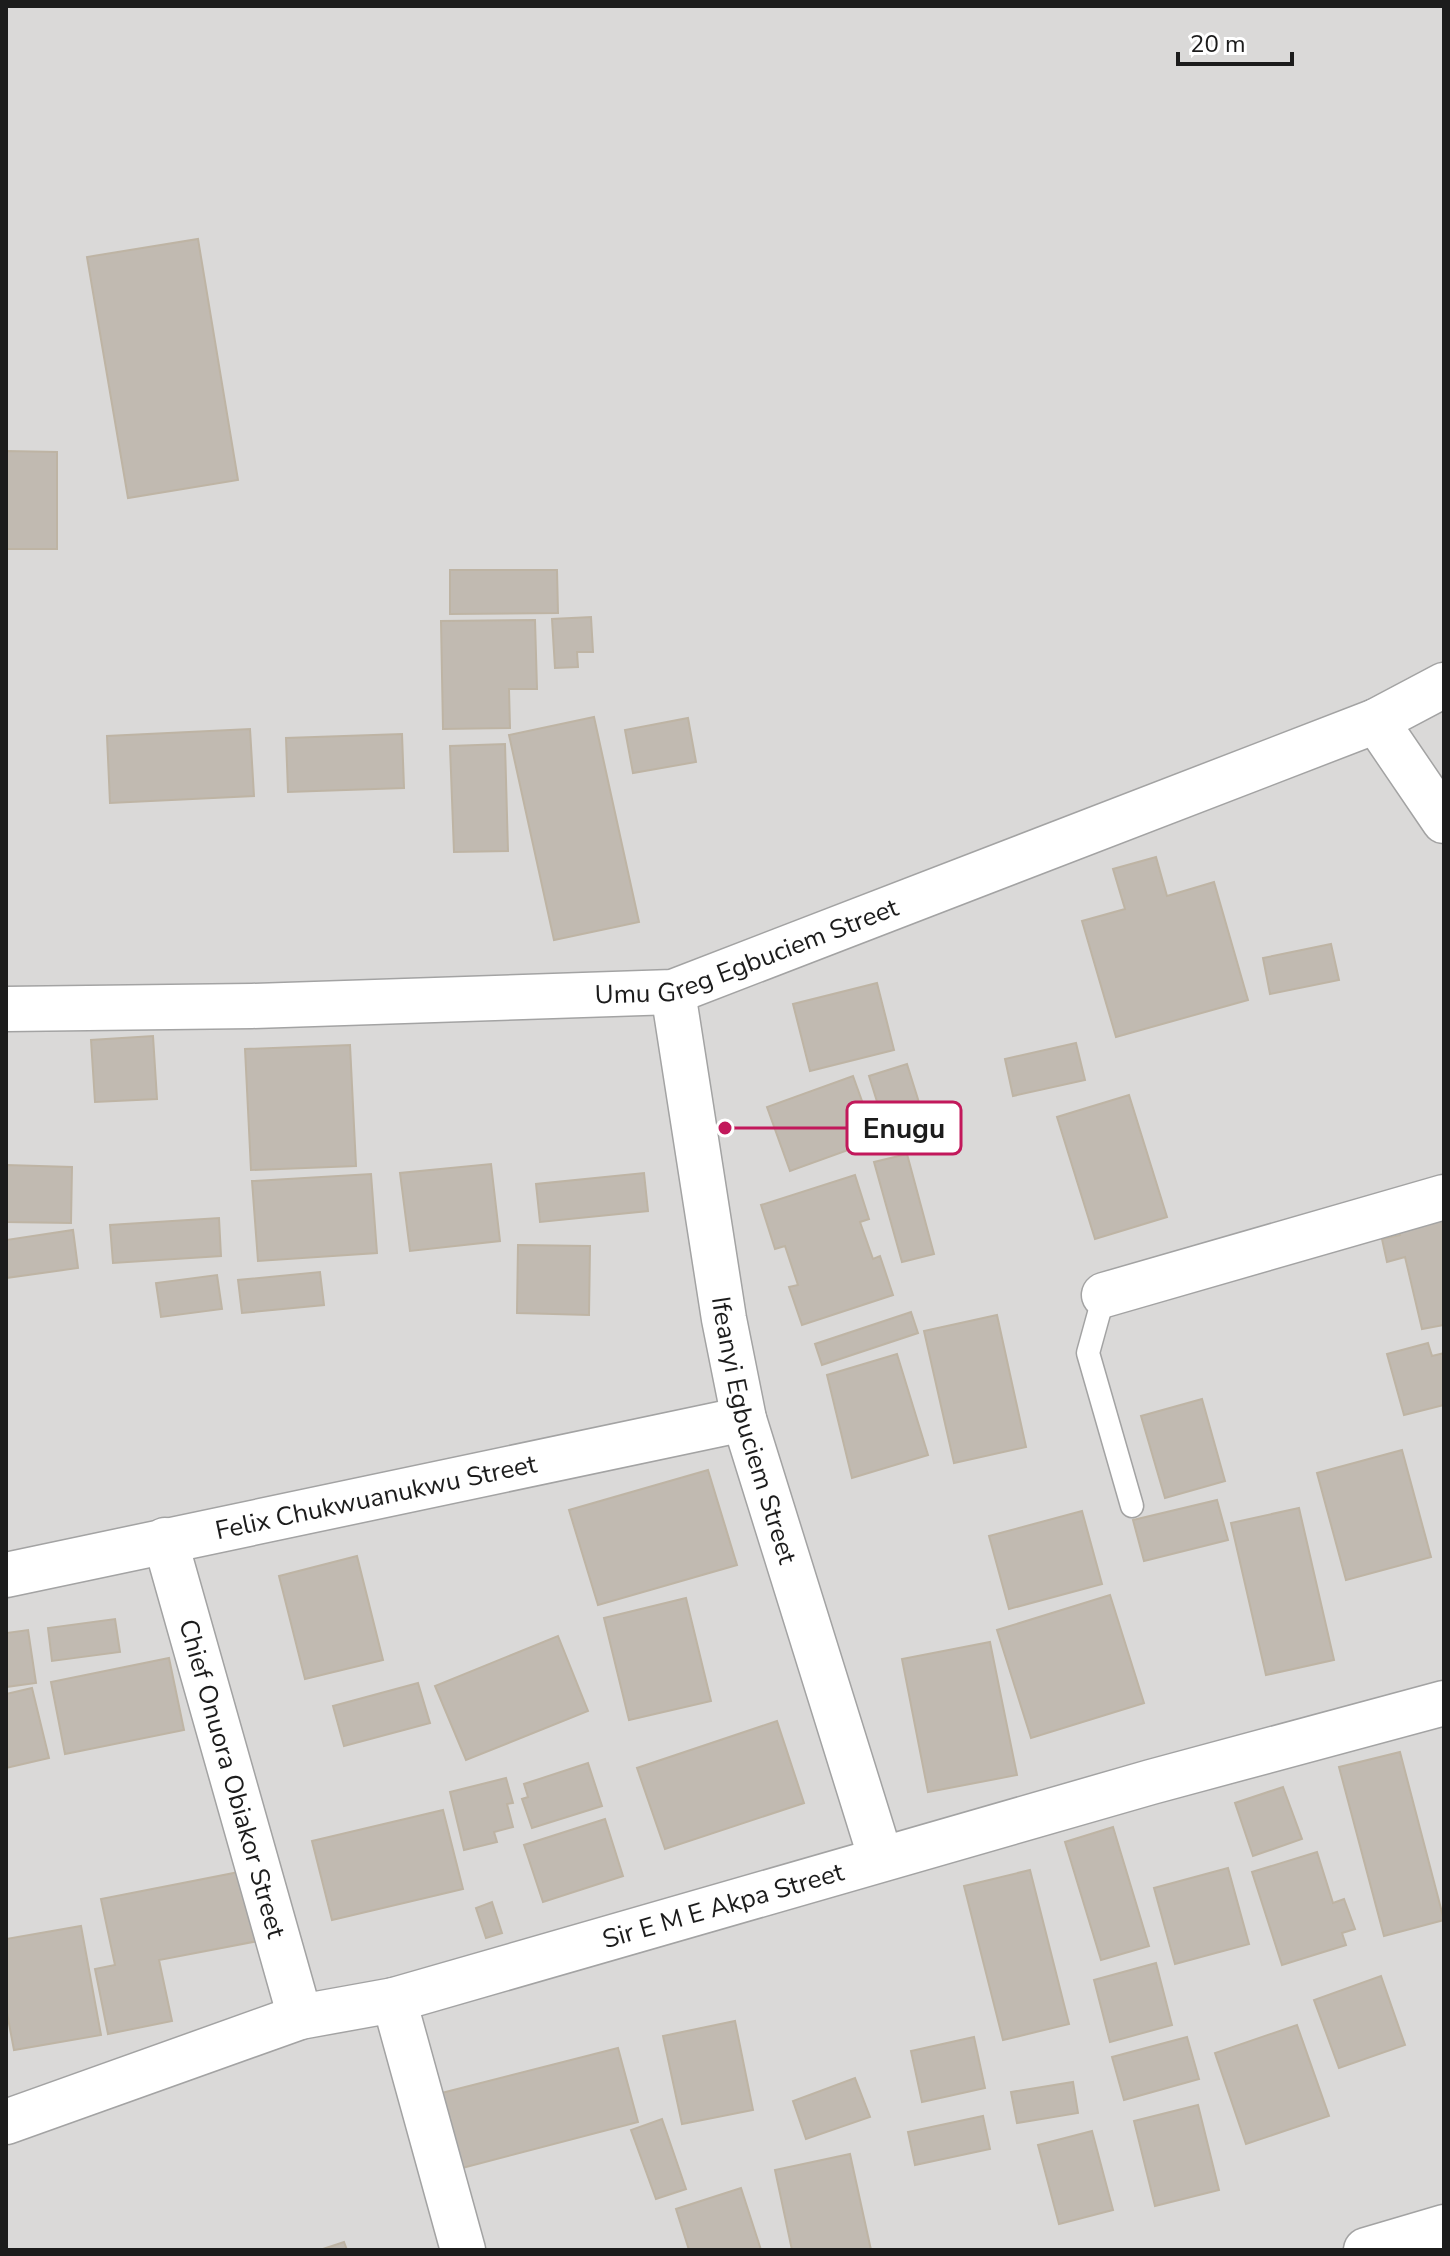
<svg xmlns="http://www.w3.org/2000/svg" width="1450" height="2256" viewBox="0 0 1450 2256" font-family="'Nunito Sans',sans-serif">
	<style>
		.residential { fill: #dad9d8 }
		.building { fill: #c1bab1; stroke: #beb4a4; stroke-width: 2 }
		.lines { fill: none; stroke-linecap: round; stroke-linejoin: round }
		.service-casing { stroke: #a3a3a3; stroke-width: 25 }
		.minor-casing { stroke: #a3a3a3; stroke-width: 47 }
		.service { stroke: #fff; stroke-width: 22 }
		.minor { stroke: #fff; stroke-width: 44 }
		.labels { text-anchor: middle; stroke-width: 8; stroke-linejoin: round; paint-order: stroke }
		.street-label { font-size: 26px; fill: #1c1c1c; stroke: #fff }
		.leader { fill: none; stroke: #c2185b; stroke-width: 3 }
		.callout-dot { fill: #c2185b; stroke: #fff; stroke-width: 3 }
		.callout { fill: #fff; stroke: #c2185b; stroke-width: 3 }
		.callout-label { font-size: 28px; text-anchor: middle; font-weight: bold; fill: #1c1c1c }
	</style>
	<rect width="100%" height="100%" fill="#edebe1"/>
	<rect class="residential" x="6" y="6" width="1438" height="2244"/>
	<g class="building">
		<polygon points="198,239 238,480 128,498 87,257"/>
		<polygon points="6,451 57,452 57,549 6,549"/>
		<polygon points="450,570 557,570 558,613 450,614"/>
		<polygon points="591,617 593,652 577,652 578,667 555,668 552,619"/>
		<polygon points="535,620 537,689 509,689 510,728 443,729 441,621"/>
		<polygon points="594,717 639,922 554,940 509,735"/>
		<polygon points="688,718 696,762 633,773 625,730"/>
		<polygon points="250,729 254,796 110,803 107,736"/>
		<polygon points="402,734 404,788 288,792 286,738"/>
		<polygon points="505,744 508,851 454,852 450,746"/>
		<polygon points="1156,857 1167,896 1214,882 1248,1000 1116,1037 1082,921 1125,909 1113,869"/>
		<polygon points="1331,944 1339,980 1270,994 1263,958"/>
		<polygon points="877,983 894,1050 810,1071 793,1004"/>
		<polygon points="153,1036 157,1099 95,1102 91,1040"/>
		<polygon points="1076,1043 1085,1080 1013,1096 1005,1059"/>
		<polygon points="350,1045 356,1166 251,1170 245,1049"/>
		<polygon points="907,1064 927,1128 889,1140 869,1076"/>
		<polygon points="853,1076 876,1140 790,1171 767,1107"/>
		<polygon points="1129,1095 1167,1217 1095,1239 1057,1117"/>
		<polygon points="907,1154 934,1254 902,1262 874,1162"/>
		<polygon points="491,1164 500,1241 410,1251 400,1173"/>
		<polygon points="6,1165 72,1167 71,1223 6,1222"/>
		<polygon points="644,1173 648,1211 540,1222 536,1184"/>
		<polygon points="371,1174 377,1253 258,1261 252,1181"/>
		<polygon points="855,1175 869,1219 860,1222 873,1259 880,1256 893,1295 802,1325 789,1287 798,1285 785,1246 775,1249 761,1205"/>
		<polygon points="219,1218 221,1256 113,1263 110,1225"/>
		<polygon points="1444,1220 1444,1325 1422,1329 1405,1257 1387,1262 1382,1239 1400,1235 1399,1230"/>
		<polygon points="73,1230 78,1268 6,1278 6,1240"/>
		<polygon points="518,1245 590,1246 589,1315 517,1313"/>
		<polygon points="320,1272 324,1305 242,1313 238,1280"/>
		<polygon points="217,1275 222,1309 161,1317 156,1283"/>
		<polygon points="911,1312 918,1333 822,1365 815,1344"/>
		<polygon points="997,1315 1026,1447 954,1463 924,1331"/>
		<polygon points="1428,1343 1432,1356 1444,1353 1444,1405 1404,1415 1387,1354"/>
		<polygon points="897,1354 928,1455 852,1478 827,1375"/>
		<polygon points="1202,1399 1225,1481 1165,1498 1141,1416"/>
		<polygon points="1402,1450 1431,1557 1346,1580 1317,1473"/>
		<polygon points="708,1470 737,1565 598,1605 569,1510"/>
		<polygon points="1217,1500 1228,1540 1144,1561 1133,1520"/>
		<polygon points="1299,1508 1334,1660 1266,1675 1231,1523"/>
		<polygon points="1082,1511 1102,1584 1009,1609 989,1536"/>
		<polygon points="357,1556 383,1660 305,1679 279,1576"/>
		<polygon points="1110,1595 1144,1703 1031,1738 997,1630"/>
		<polygon points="686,1598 711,1701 629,1720 604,1618"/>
		<polygon points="115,1619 120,1652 52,1661 48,1628"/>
		<polygon points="28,1630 36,1683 6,1687 6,1633"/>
		<polygon points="558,1636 588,1711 466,1760 435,1686"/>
		<polygon points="990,1642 1017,1775 928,1792 902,1659"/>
		<polygon points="169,1658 184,1730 65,1754 51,1682"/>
		<polygon points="418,1683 430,1723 344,1746 333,1706"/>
		<polygon points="32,1688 49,1758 6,1768 6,1694"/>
		<polygon points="777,1721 804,1803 665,1849 637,1768"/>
		<polygon points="1400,1752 1444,1920 1384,1936 1339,1767"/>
		<polygon points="588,1763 602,1806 532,1828 522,1799 528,1797 524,1784"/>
		<polygon points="506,1778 513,1803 507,1804 513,1827 494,1832 497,1842 464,1850 450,1792"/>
		<polygon points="1283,1787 1302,1839 1253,1856 1235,1803"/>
		<polygon points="443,1810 463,1889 332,1920 312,1841"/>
		<polygon points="605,1819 623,1876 543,1902 524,1845"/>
		<polygon points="1113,1827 1149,1946 1101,1960 1065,1842"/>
		<polygon points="1317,1852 1333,1903 1344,1899 1355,1929 1342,1933 1346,1945 1282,1965 1252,1872"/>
		<polygon points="1228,1868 1249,1944 1175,1964 1154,1888"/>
		<polygon points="1030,1870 1069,2024 1003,2040 964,1886"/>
		<polygon points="244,1871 258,1941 159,1960 172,2021 108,2034 95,1969 115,1965 101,1899"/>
		<polygon points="492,1902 502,1933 486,1938 476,1908"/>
		<polygon points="81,1926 101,2035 14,2050 6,2008 6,1939"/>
		<polygon points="1156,1963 1172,2025 1110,2042 1094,1980"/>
		<polygon points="1381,1976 1405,2045 1339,2068 1314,2000"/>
		<polygon points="735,2021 753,2110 682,2124 663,2036"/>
		<polygon points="1297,2025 1329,2116 1246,2144 1215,2053"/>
		<polygon points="974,2037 985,2088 922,2102 911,2051"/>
		<polygon points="1187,2037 1199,2079 1124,2100 1112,2057"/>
		<polygon points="618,2048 638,2122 447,2172 426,2097"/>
		<polygon points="855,2078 870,2117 806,2139 793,2101"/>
		<polygon points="1073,2082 1078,2113 1017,2123 1011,2092"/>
		<polygon points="1198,2105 1219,2190 1155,2206 1134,2121"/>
		<polygon points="983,2116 990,2149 915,2165 908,2132"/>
		<polygon points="662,2119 686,2189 656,2199 631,2130"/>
		<polygon points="1092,2131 1113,2210 1059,2224 1038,2145"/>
		<polygon points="850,2154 871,2250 792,2250 775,2170"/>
		<polygon points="741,2188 761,2250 689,2250 676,2209"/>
		<polygon points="344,2242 347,2250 320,2250"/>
	</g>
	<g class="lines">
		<g class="service-casing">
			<polyline id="service" points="1104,1295 1088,1353 1132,1506"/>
		</g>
		<g class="minor-casing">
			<g id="minor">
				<polyline points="1376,721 1444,821"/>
				<path id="s1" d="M673 992 724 1319 744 1419 881 1859"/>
				<path id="s2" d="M6 1009 252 1006 673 992 1376 721 1444 685"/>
				<polyline points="1104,1295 1444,1197"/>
				<path id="s3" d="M165 1540 300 2017"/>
				<path id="s4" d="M6 1575 744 1419"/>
				<polyline points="394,2000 463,2250"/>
				<path id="s5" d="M6 2122 300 2017 394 2000 1151 1782 1444 1703"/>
				<polyline points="1366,2250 1444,2227"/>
			</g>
		</g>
		<use href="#service" class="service"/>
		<use href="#minor" class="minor"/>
	</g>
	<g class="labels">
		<g class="street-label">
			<text dy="9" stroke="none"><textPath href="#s2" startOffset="748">Umu Greg Egbuciem Street</textPath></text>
			<text dy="9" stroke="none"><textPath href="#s1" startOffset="446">Ifeanyi Egbuciem Street</textPath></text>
			<text dy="9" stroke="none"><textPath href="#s4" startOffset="378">Felix Chukwuanukwu Street</textPath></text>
			<text dy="9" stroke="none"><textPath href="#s3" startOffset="248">Chief Onuora Obiakor Street</textPath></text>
			<text dy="9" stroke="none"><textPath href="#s5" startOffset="750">Sir E M E Akpa Street</textPath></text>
		</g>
	</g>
	<path class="leader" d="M725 1128L847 1128"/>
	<circle class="callout-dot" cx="725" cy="1128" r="8"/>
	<rect class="callout" x="847" y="1102" width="114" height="52" rx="8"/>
	<g class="callout-label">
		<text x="904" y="1138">Enugu</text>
	</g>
	<rect width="1450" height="2256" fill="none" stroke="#1c1c1c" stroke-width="16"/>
	<path d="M1178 52v12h114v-12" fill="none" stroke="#1c1c1c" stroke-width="4"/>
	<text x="1190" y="52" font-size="24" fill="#1c1c1c" stroke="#ffffff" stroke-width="6" paint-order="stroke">20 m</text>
</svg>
